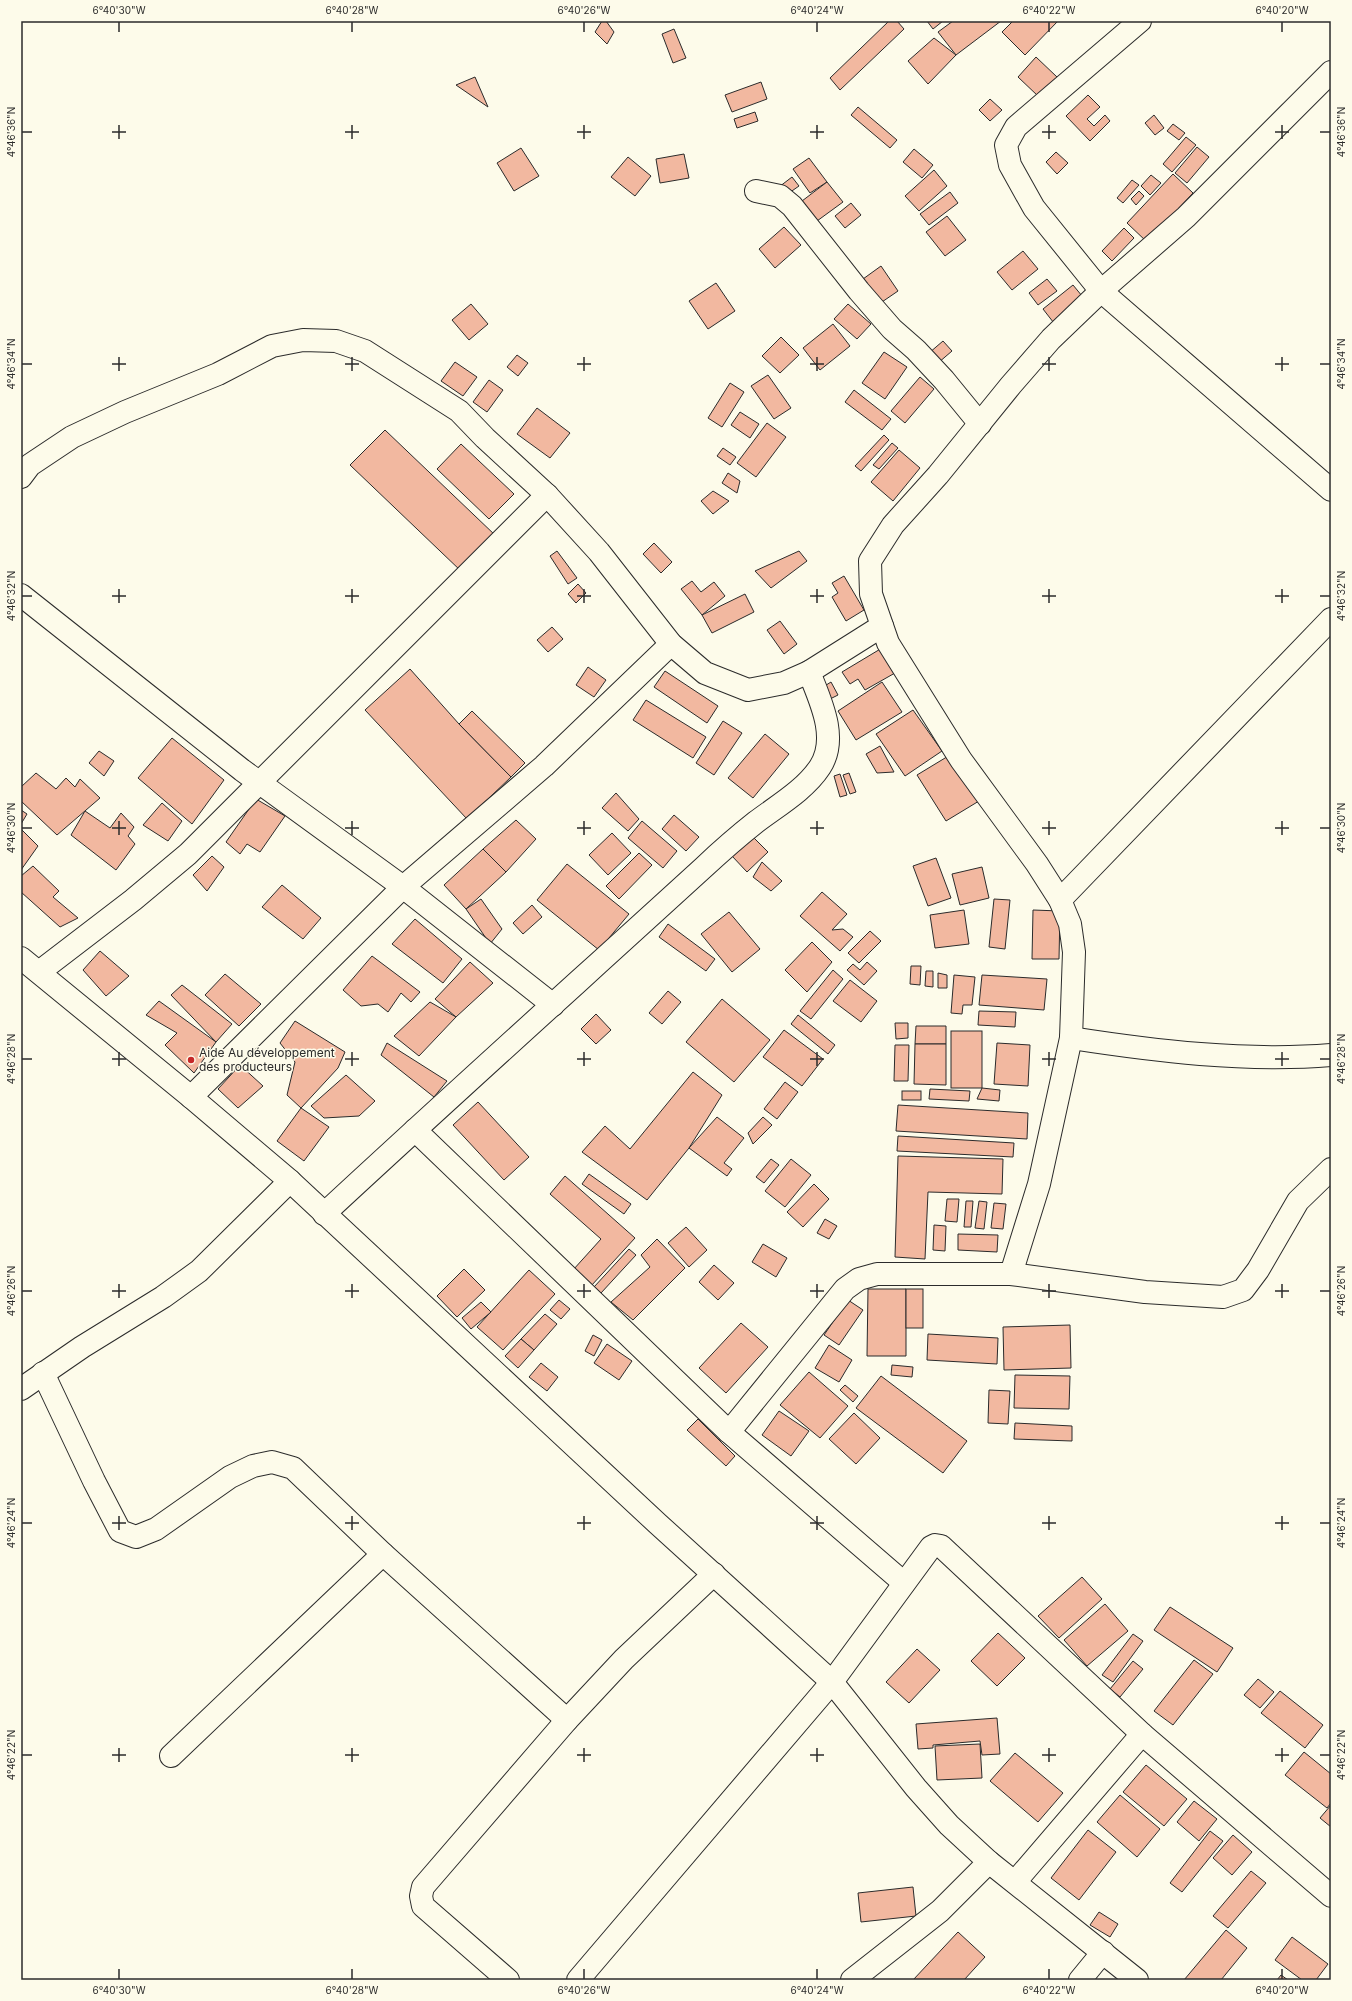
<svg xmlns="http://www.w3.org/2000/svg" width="1352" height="2001" viewBox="0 0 1352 2001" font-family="Inter,sans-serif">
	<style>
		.building { fill: #f2b8a0; stroke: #2b2b2b }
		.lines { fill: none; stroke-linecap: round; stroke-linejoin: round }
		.minor-casing { stroke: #2b2b2b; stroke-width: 24 }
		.minor { stroke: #fdfbea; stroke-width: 22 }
		.ticks { fill: none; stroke: #2b2b2b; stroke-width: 1.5 }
		.poi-dot { fill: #c62828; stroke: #fdfbea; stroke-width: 1.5 }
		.labels { text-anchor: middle; stroke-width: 3; stroke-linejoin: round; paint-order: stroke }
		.poi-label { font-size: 12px; fill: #2b2b2b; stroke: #fdfbea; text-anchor: start }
		.neatline { fill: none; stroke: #2b2b2b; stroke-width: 1.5 }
		.ticks-label { font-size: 10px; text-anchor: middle; fill: #2b2b2b }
	</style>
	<rect width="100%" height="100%" fill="#fdfbea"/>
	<g class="building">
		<polygon points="602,21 606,21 614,32 607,44 595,32"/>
		<polygon points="889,21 897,21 904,29 840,90 830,78"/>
		<polygon points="927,21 943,21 933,29"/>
		<polygon points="953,21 1001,21 956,55 938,32"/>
		<polygon points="1013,21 1058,21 1025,55 1002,32"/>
		<polygon points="674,29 686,58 673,63 662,34"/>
		<polygon points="934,38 956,55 928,84 908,61"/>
		<polygon points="1036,57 1057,77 1038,96 1018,77"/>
		<polygon points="475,77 488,107 456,85"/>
		<polygon points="761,82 767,99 732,112 725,95"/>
		<polygon points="1088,95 1100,107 1087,119 1094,126 1105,115 1110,121 1090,141 1066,116"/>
		<polygon points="990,99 1002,110 990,121 979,110"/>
		<polygon points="858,107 897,140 890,148 851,115"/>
		<polygon points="755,112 758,121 737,128 734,119"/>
		<polygon points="1154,115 1164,128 1155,135 1145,123"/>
		<polygon points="1173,124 1185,133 1179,140 1167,131"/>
		<polygon points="1186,137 1196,145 1172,172 1163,164"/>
		<polygon points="1197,147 1209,157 1187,183 1175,173"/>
		<polygon points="521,148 539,176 514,191 497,163"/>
		<polygon points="914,149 933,165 922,178 903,162"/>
		<polygon points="1056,152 1068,163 1057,174 1046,162"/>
		<polygon points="684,154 689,178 660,183 656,159"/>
		<polygon points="628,157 651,176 635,196 611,177"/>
		<polygon points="809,158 827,182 810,193 793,169"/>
		<polygon points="934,170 947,186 919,211 905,196"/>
		<polygon points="1173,174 1193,193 1147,242 1127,223"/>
		<polygon points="1151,175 1161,183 1150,195 1141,186"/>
		<polygon points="792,177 799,186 789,193 779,187"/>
		<polygon points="1132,180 1139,185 1123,203 1117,198"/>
		<polygon points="827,182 843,202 817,221 802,201"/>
		<polygon points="1139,191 1144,196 1136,205 1131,199"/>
		<polygon points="950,192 958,203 929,225 920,214"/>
		<polygon points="851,203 861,215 845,228 835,216"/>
		<polygon points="947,216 966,240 945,256 926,232"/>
		<polygon points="784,227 801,245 775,268 759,249"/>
		<polygon points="1124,228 1134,238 1112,261 1102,251"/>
		<polygon points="1023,251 1038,269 1012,290 997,272"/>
		<polygon points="881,266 898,291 879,304 863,279"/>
		<polygon points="1047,279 1057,291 1038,305 1029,293"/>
		<polygon points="716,283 735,311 708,329 689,301"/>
		<polygon points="1073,285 1087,302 1057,327 1043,309"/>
		<polygon points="471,304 488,324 469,340 452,320"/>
		<polygon points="848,304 871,324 857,339 834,319"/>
		<polygon points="833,324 850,346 820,370 803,348"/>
		<polygon points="781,337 799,355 780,373 762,356"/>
		<polygon points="943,341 952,351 938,363 929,353"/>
		<polygon points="884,352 907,367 885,399 862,383"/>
		<polygon points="517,355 528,363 518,376 507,367"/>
		<polygon points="455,362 477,377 463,396 441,381"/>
		<polygon points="768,375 791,408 774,419 751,386"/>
		<polygon points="920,377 934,389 905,423 891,411"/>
		<polygon points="489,380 503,390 487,412 473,402"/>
		<polygon points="730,383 744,392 722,427 708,418"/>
		<polygon points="854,390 891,419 882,430 845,402"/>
		<polygon points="537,408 570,433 550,458 517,434"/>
		<polygon points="740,412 759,424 750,438 731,425"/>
		<polygon points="767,423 786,437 756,477 737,463"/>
		<polygon points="385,430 496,536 462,572 350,465"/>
		<polygon points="884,435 889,440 861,471 855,466"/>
		<polygon points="892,443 898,448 879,469 873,465"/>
		<polygon points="461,444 514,494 489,519 437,469"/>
		<polygon points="723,448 736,457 730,465 717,456"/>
		<polygon points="899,450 920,468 893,501 871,482"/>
		<polygon points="728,473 740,481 737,493 722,483"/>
		<polygon points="713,491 729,501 713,514 701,501"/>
		<polygon points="654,543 672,562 661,573 643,554"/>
		<polygon points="557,551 577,578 568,584 550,556"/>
		<polygon points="799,551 807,561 771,588 755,571"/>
		<polygon points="844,576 864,610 846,621 832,597 838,593 832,583"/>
		<polygon points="692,581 701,592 714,582 725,596 702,615 681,589"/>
		<polygon points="578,584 586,593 576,603 568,594"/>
		<polygon points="745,594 754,612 712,633 702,615"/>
		<polygon points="780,621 797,644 784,654 767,630"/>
		<polygon points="552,627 563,639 548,652 537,640"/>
		<polygon points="882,648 902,669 865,690 858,679 850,684 842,672"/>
		<polygon points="588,667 606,680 594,697 576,685"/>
		<polygon points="410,669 459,724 511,777 467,819 365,710"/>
		<polygon points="665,671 718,706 707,723 654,687"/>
		<polygon points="831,682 838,695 830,699 823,687"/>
		<polygon points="882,682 902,712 856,740 838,711"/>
		<polygon points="646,700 706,737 693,758 633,720"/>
		<polygon points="913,710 942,751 905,776 876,734"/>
		<polygon points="472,711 525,763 511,777 459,724"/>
		<polygon points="723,721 742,733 714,775 696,763"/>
		<polygon points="765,734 789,754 753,798 728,778"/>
		<polygon points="172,738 224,780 192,824 138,778"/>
		<polygon points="880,746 894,772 877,773 866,754"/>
		<polygon points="99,751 114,761 104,776 89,763"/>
		<polygon points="950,755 979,801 946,821 917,775"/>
		<polygon points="36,773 56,789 66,778 75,787 80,779 100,798 57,835 21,801 21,787"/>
		<polygon points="849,773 856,792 850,794 843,775"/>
		<polygon points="840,774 847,795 840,797 834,776"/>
		<polygon points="616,793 639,819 628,831 602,808"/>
		<polygon points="256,799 285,816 260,852 247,844 240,854 226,842"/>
		<polygon points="162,803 182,821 168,841 143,825"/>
		<polygon points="21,810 27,814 21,824"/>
		<polygon points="85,811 110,828 121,813 134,827 128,836 135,844 116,870 71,835"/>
		<polygon points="674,815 699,837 686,851 662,829"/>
		<polygon points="516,820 536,839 506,872 483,849"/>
		<polygon points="642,821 677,851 663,868 628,838"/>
		<polygon points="21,829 38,846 21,870"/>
		<polygon points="612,833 631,853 608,875 589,855"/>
		<polygon points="753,837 768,852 747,872 732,856"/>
		<polygon points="483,849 506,872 466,909 444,885"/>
		<polygon points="639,853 652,865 619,899 606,886"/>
		<polygon points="212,856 224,867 207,891 193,875"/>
		<polygon points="936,858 951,898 928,906 913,866"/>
		<polygon points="762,862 782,881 771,891 753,877"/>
		<polygon points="567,864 629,914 599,950 537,900"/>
		<polygon points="33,866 59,891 53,897 78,918 60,927 21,892 21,876"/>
		<polygon points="982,867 989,898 960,905 952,874"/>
		<polygon points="282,885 321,918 303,939 262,907"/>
		<polygon points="822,892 847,914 832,930 843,929 853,937 840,951 800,916"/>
		<polygon points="481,899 502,929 490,944 466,909"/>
		<polygon points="994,899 1010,900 1005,949 989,947"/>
		<polygon points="532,905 542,917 523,934 513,923"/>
		<polygon points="964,910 969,944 935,948 930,915"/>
		<polygon points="1033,910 1060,911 1059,959 1032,959"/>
		<polygon points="729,912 760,949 732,972 701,934"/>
		<polygon points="415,919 462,959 443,983 392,944"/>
		<polygon points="668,924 715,959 706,971 659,937"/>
		<polygon points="870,931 881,941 859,963 848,953"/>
		<polygon points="812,942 832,962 807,992 785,970"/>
		<polygon points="100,951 129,976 106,996 83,970"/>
		<polygon points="372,956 420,992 411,1002 401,993 388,1012 378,1004 361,1006 343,990"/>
		<polygon points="470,962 493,983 456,1017 435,999"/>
		<polygon points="867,962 877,971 864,985 847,970 853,964 860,970"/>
		<polygon points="911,966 921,966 920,985 910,984"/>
		<polygon points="833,970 843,979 811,1019 800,1011"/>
		<polygon points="926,971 933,971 933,987 925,986"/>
		<polygon points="938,973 947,975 947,988 938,988"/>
		<polygon points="225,974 261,1004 239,1026 205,995"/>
		<polygon points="954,975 975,977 972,1005 963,1005 962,1014 951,1013"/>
		<polygon points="982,975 1047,979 1044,1010 979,1005"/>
		<polygon points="850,980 877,1001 861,1022 833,1001"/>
		<polygon points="182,985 232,1024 216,1042 171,995"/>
		<polygon points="668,991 681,1002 662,1024 649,1013"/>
		<polygon points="722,999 770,1040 734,1082 686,1042"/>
		<polygon points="159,1001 216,1042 194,1073 165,1045 177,1033 146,1015"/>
		<polygon points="430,1002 456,1017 419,1056 394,1036"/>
		<polygon points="979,1011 1016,1012 1015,1027 978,1025"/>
		<polygon points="596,1014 611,1030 596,1044 581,1029"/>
		<polygon points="798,1015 835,1045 828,1054 791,1024"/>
		<polygon points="295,1021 345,1052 338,1068 301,1108 287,1095 295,1062 280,1043"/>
		<polygon points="895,1023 908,1023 908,1038 896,1039"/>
		<polygon points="916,1026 946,1026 946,1044 915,1044"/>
		<polygon points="784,1030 823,1059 802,1086 763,1057"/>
		<rect x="951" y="1031" width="31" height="57"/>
		<polygon points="387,1043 447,1081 434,1097 381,1055"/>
		<polygon points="997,1043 1030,1045 1028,1086 994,1084"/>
		<polygon points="915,1044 946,1044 946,1085 914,1084"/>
		<polygon points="895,1045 909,1045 908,1081 894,1081"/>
		<polygon points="240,1065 263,1086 238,1108 218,1089"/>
		<polygon points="693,1072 722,1095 689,1148 647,1200 582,1152 605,1126 630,1149"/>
		<polygon points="346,1075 375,1101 359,1116 324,1118 311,1106"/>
		<polygon points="785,1082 798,1092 777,1119 764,1109"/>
		<polygon points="982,1088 1000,1090 999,1101 977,1099"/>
		<polygon points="930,1089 970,1091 969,1101 929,1099"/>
		<rect x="902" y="1091" width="19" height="9"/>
		<polygon points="478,1102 529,1157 504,1180 453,1125"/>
		<polygon points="898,1105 1028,1113 1027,1139 896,1131"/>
		<polygon points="301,1108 329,1127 304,1161 277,1141"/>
		<polygon points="717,1117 744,1138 724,1163 732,1169 727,1176 689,1148"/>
		<polygon points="763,1117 772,1125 753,1144 748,1133"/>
		<polygon points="898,1136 1014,1143 1013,1157 897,1151"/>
		<polygon points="898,1156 1003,1159 1002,1194 928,1192 925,1259 895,1257"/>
		<polygon points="771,1159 779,1165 764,1183 756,1177"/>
		<polygon points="791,1159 811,1175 785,1207 765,1191"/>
		<polygon points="589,1174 631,1204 624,1214 582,1184"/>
		<polygon points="565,1176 635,1238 591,1286 573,1270 601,1239 550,1194"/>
		<polygon points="814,1184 829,1199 803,1227 787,1212"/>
		<polygon points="947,1199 959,1199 957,1222 945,1221"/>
		<polygon points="966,1201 973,1201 971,1227 964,1227"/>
		<polygon points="979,1201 987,1202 984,1229 975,1228"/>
		<polygon points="994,1203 1006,1204 1003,1229 991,1228"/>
		<polygon points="825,1219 837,1226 829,1239 817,1233"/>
		<polygon points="934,1225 946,1226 945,1251 933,1250"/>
		<polygon points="686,1227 707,1250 689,1267 668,1243"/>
		<polygon points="958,1234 998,1235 997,1252 958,1250"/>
		<polygon points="657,1239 685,1268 633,1320 611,1302 650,1267 641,1255"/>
		<polygon points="763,1244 787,1258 776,1277 752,1262"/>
		<polygon points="629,1249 636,1255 601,1293 594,1287"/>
		<polygon points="714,1265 734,1283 718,1300 699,1282"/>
		<polygon points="464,1269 485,1290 457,1317 437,1296"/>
		<polygon points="529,1270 555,1294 503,1350 477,1327"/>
		<polygon points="868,1289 906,1289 906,1356 867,1356"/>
		<rect x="906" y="1289" width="17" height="39"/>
		<polygon points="559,1300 570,1309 561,1319 550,1310"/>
		<polygon points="848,1300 863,1310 839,1345 824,1335"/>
		<polygon points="481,1302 491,1312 471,1329 462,1318"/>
		<polygon points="545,1314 557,1324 534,1350 521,1339"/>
		<polygon points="741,1323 768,1347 726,1393 699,1368"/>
		<polygon points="1070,1325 1071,1368 1004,1370 1003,1327"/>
		<polygon points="928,1334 998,1338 997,1364 927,1360"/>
		<polygon points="593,1335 602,1340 594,1356 585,1351"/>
		<polygon points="521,1339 534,1350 518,1368 505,1356"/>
		<polygon points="607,1344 632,1361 619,1380 594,1363"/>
		<polygon points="829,1345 852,1360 839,1382 815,1368"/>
		<polygon points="541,1363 558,1377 547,1391 529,1377"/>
		<polygon points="892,1365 913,1367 912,1377 891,1375"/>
		<polygon points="809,1372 848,1406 820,1438 780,1405"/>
		<polygon points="1015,1375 1070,1376 1069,1409 1014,1408"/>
		<polygon points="881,1376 967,1441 943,1473 856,1408"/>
		<polygon points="845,1385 858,1396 853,1402 840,1390"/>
		<polygon points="989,1390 1010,1391 1008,1424 988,1423"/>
		<polygon points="779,1411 809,1431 791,1456 762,1435"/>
		<polygon points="854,1413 880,1438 856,1464 829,1439"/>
		<polygon points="698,1419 735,1456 726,1466 687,1430"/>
		<polygon points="1015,1423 1072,1426 1072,1441 1014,1439"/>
		<polygon points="1082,1577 1102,1599 1059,1638 1038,1616"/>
		<polygon points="1105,1604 1128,1631 1087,1666 1064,1640"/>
		<polygon points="1170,1607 1233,1648 1217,1672 1154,1630"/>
		<polygon points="998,1633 1025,1658 997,1686 971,1661"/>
		<polygon points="1133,1634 1143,1641 1113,1682 1102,1675"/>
		<polygon points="917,1649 940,1670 909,1703 886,1682"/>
		<polygon points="1194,1660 1213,1674 1173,1725 1154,1711"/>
		<polygon points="1133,1661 1143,1669 1120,1697 1110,1689"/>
		<polygon points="1258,1679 1274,1692 1260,1708 1244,1695"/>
		<polygon points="1280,1691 1323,1725 1305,1748 1261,1713"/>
		<polygon points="997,1718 1000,1754 982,1755 980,1741 933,1745 933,1748 918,1749 916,1724"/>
		<polygon points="980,1744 982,1778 937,1780 935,1746"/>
		<polygon points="1304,1752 1331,1774 1331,1803 1327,1808 1285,1775"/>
		<polygon points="1015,1753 1063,1793 1038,1822 990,1781"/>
		<polygon points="1146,1765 1187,1799 1164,1826 1123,1792"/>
		<polygon points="1120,1795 1160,1829 1137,1857 1097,1822"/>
		<polygon points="1194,1801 1217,1819 1199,1841 1177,1822"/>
		<polygon points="1331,1805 1331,1827 1320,1818"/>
		<polygon points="1088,1830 1116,1852 1079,1900 1051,1878"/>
		<polygon points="1210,1831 1223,1841 1182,1892 1170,1883"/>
		<polygon points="1233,1835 1252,1852 1232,1875 1213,1858"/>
		<polygon points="1251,1871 1266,1883 1228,1928 1213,1916"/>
		<polygon points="913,1887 916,1916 861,1922 858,1893"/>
		<polygon points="1099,1912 1118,1924 1110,1937 1090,1925"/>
		<polygon points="1226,1930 1247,1948 1221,1980 1184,1980"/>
		<polygon points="958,1932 985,1957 964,1980 913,1980"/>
		<polygon points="1292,1937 1328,1964 1316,1980 1302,1980 1275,1960"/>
		<polygon points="1281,1975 1288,1980 1277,1980"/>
	</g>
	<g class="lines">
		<g class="minor-casing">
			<g id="minor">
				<polyline points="1140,21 1016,127 1006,145 1010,165 1034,208 1101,291 1331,490"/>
				<polyline points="756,191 780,196 792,206 859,291 892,329 916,350 944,380 980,424"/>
				<polyline points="21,477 30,465 72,437 125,412 218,374 272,346 303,340 336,341 365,351 459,411 485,438 547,495 599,552 671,644 705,673 748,690 784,683 809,672 882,626"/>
				<polyline points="21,595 242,770 403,887 553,1005"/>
				<polyline points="1060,900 1331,619"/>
				<polyline points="21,958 191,1097 290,1181 658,1524 832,1682 916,1788 949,1825 989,1862 1137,1980"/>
				<polyline points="39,972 133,900 188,854 547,495"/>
				<path d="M1071 1038C1155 1051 1245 1062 1331 1055"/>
				<polyline points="191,1097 403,887 544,766 671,644"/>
				<polyline points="415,1130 729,1432 904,1583"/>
				<path d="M324 1214C450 1097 577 983 703 868 720 852 737 837 756 822 777 806 805 790 820 767 839 738 820 700 809 672"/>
				<polyline points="1011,1274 1039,1184 1071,1038 1074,952 1070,924 1060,900 1037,864 961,760 888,643 871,594 870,561 893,525 938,475 1011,385 1051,339 1101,291 1186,217 1331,72"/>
				<polyline points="43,1373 94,1481 120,1531 136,1537 156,1529 230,1477 253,1466 272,1462 293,1468 383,1554 567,1720"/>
				<polyline points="21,1389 82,1347 163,1297 199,1271 290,1181"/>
				<polyline points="729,1432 845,1289 859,1279 877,1274 1011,1274 1145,1292 1223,1297 1243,1290 1258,1270 1298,1201 1331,1169"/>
				<polyline points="171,1756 383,1554"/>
				<polyline points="1015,1882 1142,1734"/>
				<polyline points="508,1980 423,1906 421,1896 423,1887 567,1720 624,1659 714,1574"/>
				<polyline points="578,1980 832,1682 931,1547 935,1545 941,1546 1142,1734 1331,1896"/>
				<polyline points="852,1980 940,1911 989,1862"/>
				<polyline points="1080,1980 1103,1952"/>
			</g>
		</g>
		<use href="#minor" class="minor"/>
	</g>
	<path class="ticks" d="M119 22V32M352 22V32M584 22V32M817 22V32M1049 22V32M1282 22V32M119 125V139M352 125V139M584 125V139M817 125V139M1049 125V139M1282 125V139M22 132H32M112 132H126M345 132H359M577 132H591M810 132H824M1042 132H1056M1275 132H1289M1320 132H1330M119 357V371M352 357V371M584 357V371M817 357V371M1049 357V371M1282 357V371M22 364H32M112 364H126M345 364H359M577 364H591M810 364H824M1042 364H1056M1275 364H1289M1320 364H1330M119 589V603M352 589V603M584 589V603M817 589V603M1049 589V603M1282 589V603M22 596H32M112 596H126M345 596H359M577 596H591M810 596H824M1042 596H1056M1275 596H1289M1320 596H1330M119 821V835M352 821V835M584 821V835M817 821V835M1049 821V835M1282 821V835M22 828H32M112 828H126M345 828H359M577 828H591M810 828H824M1042 828H1056M1275 828H1289M1320 828H1330M119 1052V1066M352 1052V1066M584 1052V1066M817 1052V1066M1049 1052V1066M1282 1052V1066M22 1059H32M112 1059H126M345 1059H359M577 1059H591M810 1059H824M1042 1059H1056M1275 1059H1289M1320 1059H1330M119 1284V1298M352 1284V1298M584 1284V1298M817 1284V1298M1049 1284V1298M1282 1284V1298M22 1291H32M112 1291H126M345 1291H359M577 1291H591M810 1291H824M1042 1291H1056M1275 1291H1289M1320 1291H1330M119 1516V1530M352 1516V1530M584 1516V1530M817 1516V1530M1049 1516V1530M1282 1516V1530M22 1523H32M112 1523H126M345 1523H359M577 1523H591M810 1523H824M1042 1523H1056M1275 1523H1289M1320 1523H1330M119 1748V1762M352 1748V1762M584 1748V1762M817 1748V1762M1049 1748V1762M1282 1748V1762M22 1755H32M112 1755H126M345 1755H359M577 1755H591M810 1755H824M1042 1755H1056M1275 1755H1289M1320 1755H1330M119 1969V1979M352 1969V1979M584 1969V1979M817 1969V1979M1049 1969V1979M1282 1969V1979"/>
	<circle class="poi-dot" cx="191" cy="1060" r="4"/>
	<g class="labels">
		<g class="poi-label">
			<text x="199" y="1057">Aide Au développement<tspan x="199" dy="14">des producteurs</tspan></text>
		</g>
	</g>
	<rect width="1352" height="2001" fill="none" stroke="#fdfbea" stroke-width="44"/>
	<rect x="22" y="22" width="1308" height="1957" class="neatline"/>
	<g class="ticks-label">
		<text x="119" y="14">6°40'30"W</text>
		<text x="352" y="14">6°40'28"W</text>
		<text x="584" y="14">6°40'26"W</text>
		<text x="817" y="14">6°40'24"W</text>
		<text x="1049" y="14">6°40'22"W</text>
		<text x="1282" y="14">6°40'20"W</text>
		<text transform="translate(11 132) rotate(-90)" y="4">4°46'36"N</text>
		<text transform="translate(1341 132) rotate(-90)" y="4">4°46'36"N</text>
		<text transform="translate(11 364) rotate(-90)" y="4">4°46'34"N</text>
		<text transform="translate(1341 364) rotate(-90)" y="4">4°46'34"N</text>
		<text transform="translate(11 596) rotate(-90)" y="4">4°46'32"N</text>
		<text transform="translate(1341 596) rotate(-90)" y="4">4°46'32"N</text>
		<text transform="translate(11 828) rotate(-90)" y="4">4°46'30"N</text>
		<text transform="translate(1341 828) rotate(-90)" y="4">4°46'30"N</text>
		<text transform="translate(11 1059) rotate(-90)" y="4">4°46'28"N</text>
		<text transform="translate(1341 1059) rotate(-90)" y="4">4°46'28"N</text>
		<text transform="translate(11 1291) rotate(-90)" y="4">4°46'26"N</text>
		<text transform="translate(1341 1291) rotate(-90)" y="4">4°46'26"N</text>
		<text transform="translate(11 1523) rotate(-90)" y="4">4°46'24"N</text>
		<text transform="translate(1341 1523) rotate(-90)" y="4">4°46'24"N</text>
		<text transform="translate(11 1755) rotate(-90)" y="4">4°46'22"N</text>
		<text transform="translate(1341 1755) rotate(-90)" y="4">4°46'22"N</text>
		<text x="119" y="1994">6°40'30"W</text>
		<text x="352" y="1994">6°40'28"W</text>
		<text x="584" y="1994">6°40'26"W</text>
		<text x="817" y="1994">6°40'24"W</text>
		<text x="1049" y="1994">6°40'22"W</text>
		<text x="1282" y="1994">6°40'20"W</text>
	</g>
</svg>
